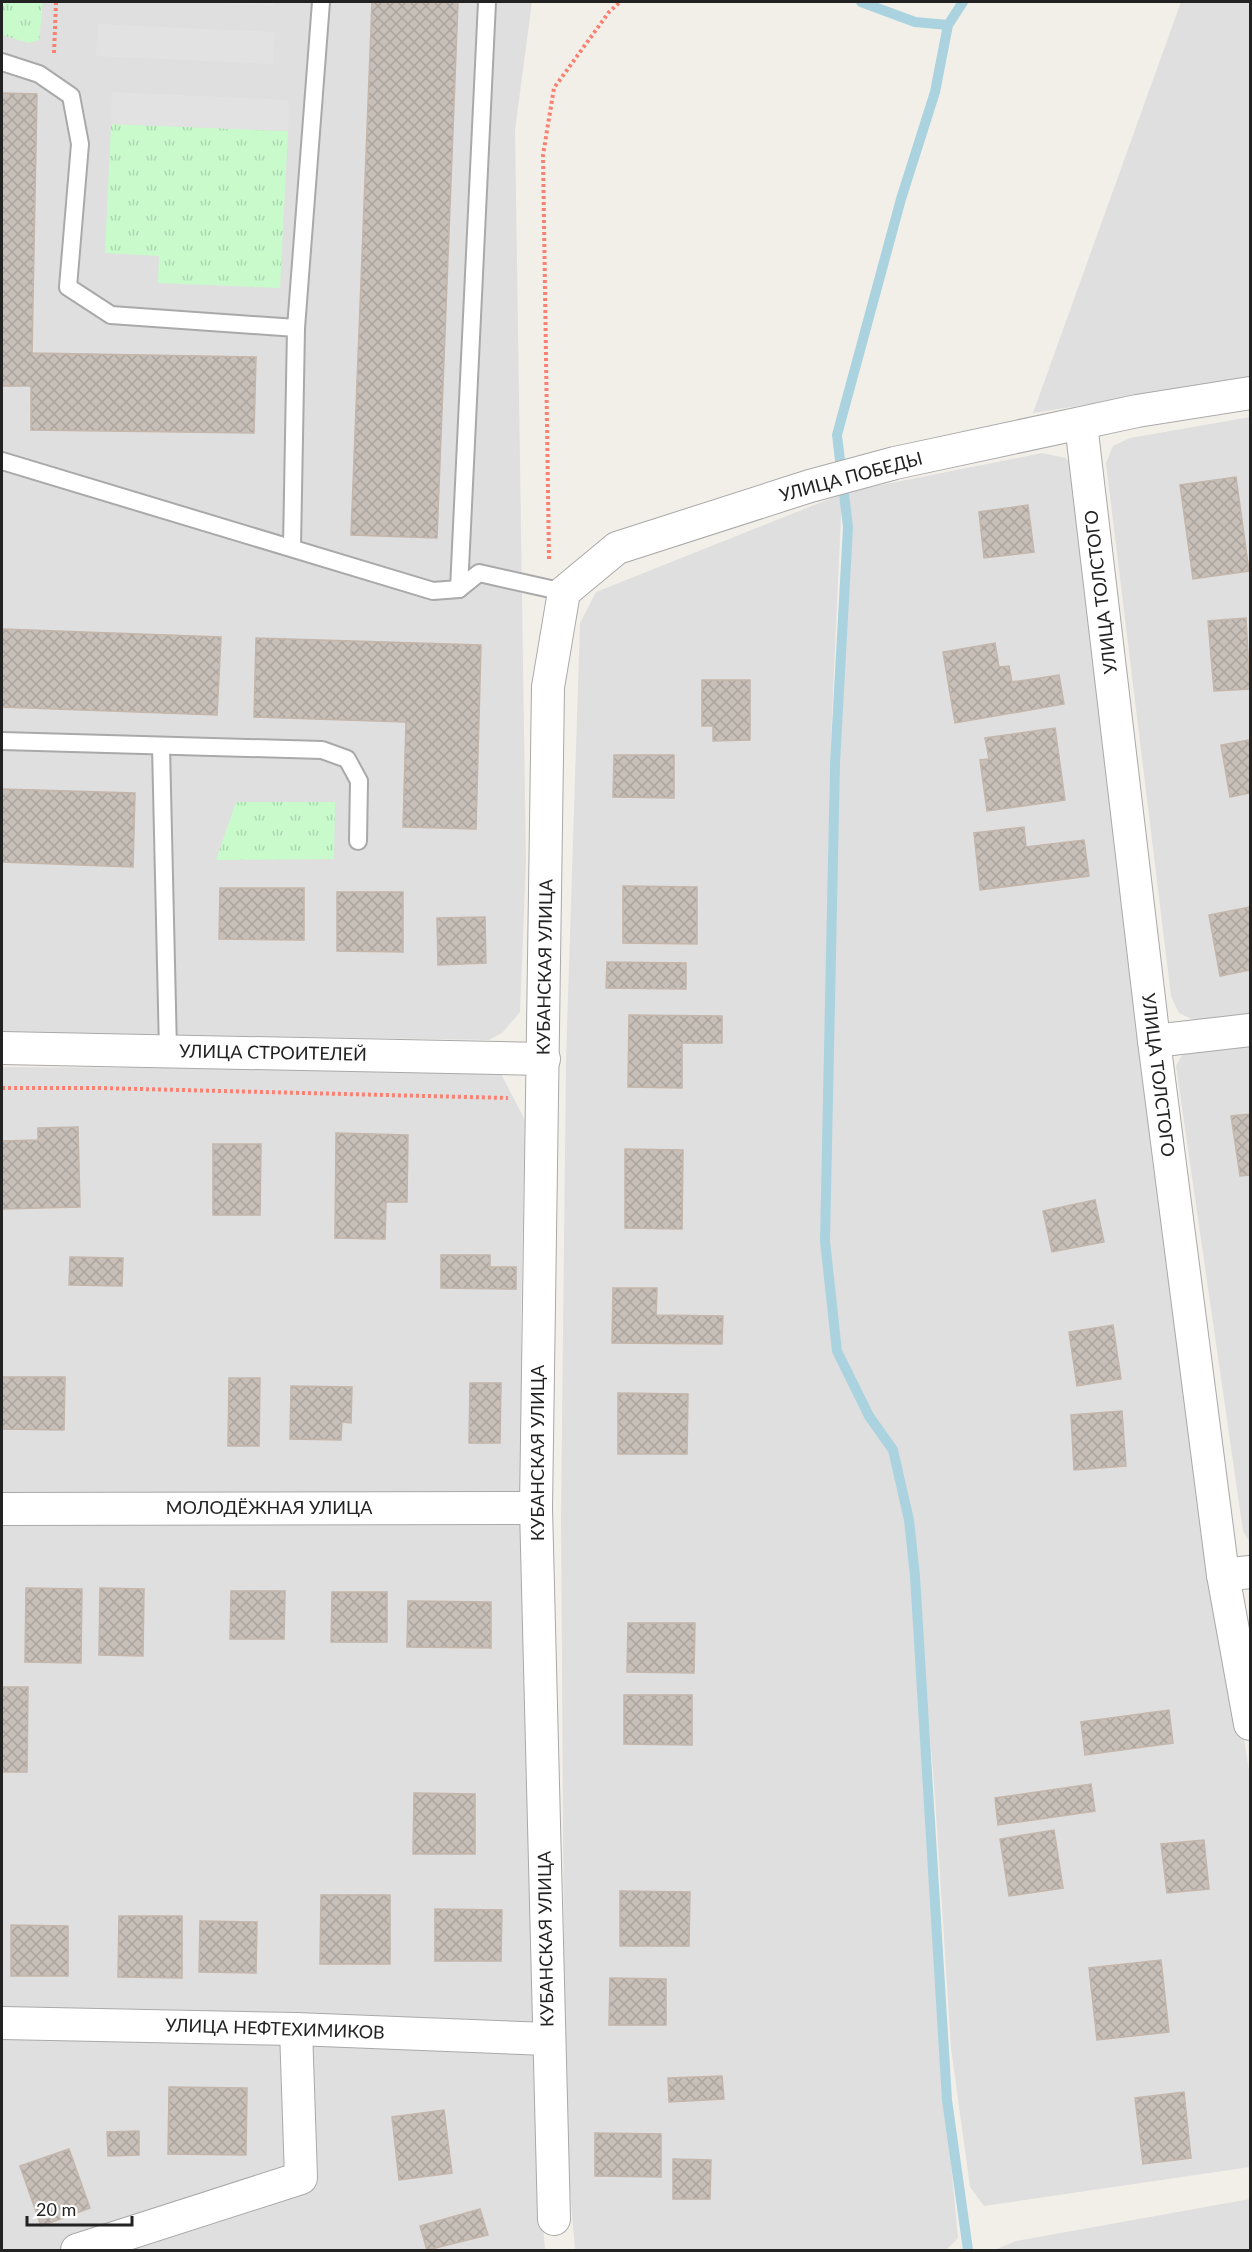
<svg xmlns="http://www.w3.org/2000/svg" width="1252" height="2252" viewBox="0 0 1252 2252" font-family="Lato,sans-serif">
	<style>
		.residential { fill: #e0dfdf }
		.park { fill: url(#park-tufts) }
		.parking { fill: #e2e2e2 }
		.lines { fill: none; stroke-linecap: round; stroke-linejoin: round }
		.stream { stroke: #aad3df; stroke-width: 10 }
		.building { fill: url(#building-cross-hatch); stroke: #c4b6ab; stroke-width: 1.5 }
		.service-casing { stroke: #a9a9a9; stroke-width: 20 }
		.minor-casing { stroke: #a9a9a9; stroke-width: 34 }
		.path { stroke: #fa8072; stroke-width: 4; stroke-dasharray: 3 3; stroke-linecap: butt }
		.service { stroke: #fff; stroke-width: 16 }
		.minor { stroke: #fff; stroke-width: 32 }
		.labels { text-anchor: middle; stroke-width: 4.5; stroke-linejoin: round; paint-order: stroke }
		.street-label { font-size: 18px; fill: #222; stroke: #fff }
	</style>
	<defs>
		<pattern id="park-tufts" width="24" height="20" patternUnits="userSpaceOnUse" patternTransform="scale(1.5)"><rect width="24" height="20" fill="#c8facc"/><path d="M3 7l-1-3M5 7V3M7 7l1-3M15 17l-1-3M17 17v-4M19 17l1-3" fill="none" stroke="#acd6af"/></pattern>
		<pattern id="building-cross-hatch" width="8" height="8" patternUnits="userSpaceOnUse" patternTransform="scale(1.5)"><rect width="8" height="8" fill="#c7bfb8"/><path d="M0 0l8 8M0 8l8-8" fill="none" stroke="#aba49e"/></pattern>
	</defs>
	<rect width="100%" height="100%" fill="#f2efe9"/>
	<g class="residential">
		<polygon points="2,2 532,2 515,130 526,862 520,1012 502,1033 489,1040 2,1032"/>
		<polygon points="1181,2 1250,2 1250,379 1033,413"/>
		<polygon points="1250,417 1250,1016 1196,1021 1179,1013 1171,996 1106,463 1113,446 1130,438"/>
		<polygon points="1042,453 1066,458 1082,483 1216,1570 1250,1776 1250,2167 984,2206 970,2187 951,2048 935,1797 912,1514 895,1446 872,1414 842,1351 828,1240 835,823 850,527 846,492"/>
		<polygon points="842,494 830,761 822,1243 836,1352 868,1418 892,1451 908,1521 941,2057 958,2238 946,2250 575,2250 565,2129 561,1517 566,1059 580,623 596,592"/>
		<polygon points="1250,1042 1250,1543 1243,1531 1176,1066 1184,1052"/>
		<polygon points="2,1067 499,1070 525,1120 521,1322 536,2140 545,2250 2,2250"/>
		<polygon points="1250,2199 1250,2250 994,2250 1016,2241"/>
	</g>
	<g class="park">
		<polygon points="2,2 43,2 39,40 29,43 2,35"/>
		<polygon points="111,124 288,131 280,288 158,283 159,256 105,253"/>
		<polygon points="236,802 335,802 334,859 216,860"/>
	</g>
	<g class="parking">
		<polygon points="175,2 274,2 273,6"/>
		<polygon points="98,24 275,32 273,64 96,56"/>
		<polygon points="112,92 289,100 288,131 111,124"/>
	</g>
	<g class="lines">
		<g class="stream">
			<polyline points="861,2 915,22 948,25"/>
			<polyline points="963,2 948,25 935,92 901,199 837,435 848,527 835,763 825,1241 837,1351 869,1416 893,1450 909,1520 915,1576 947,2100 968,2250"/>
		</g>
	</g>
	<g class="building">
		<polygon points="372,2 458,2 437,538 351,535"/>
		<polygon points="2,93 37,94 32,353 256,357 254,433 31,430 31,386 2,386"/>
		<polygon points="1236,477 1249,571 1193,579 1180,485"/>
		<polygon points="1028,505 1034,552 984,558 979,512"/>
		<polygon points="1246,618 1250,689 1214,691 1208,621"/>
		<polygon points="2,629 221,637 217,715 2,707"/>
		<polygon points="256,638 481,645 476,829 403,827 406,722 254,717"/>
		<polygon points="995,643 999,667 1009,666 1012,682 1059,675 1064,704 955,723 943,652"/>
		<polygon points="702,680 750,680 750,740 713,741 713,726 702,726"/>
		<polygon points="1055,728 1065,800 987,811 980,760 989,759 985,738"/>
		<polygon points="1250,740 1250,793 1230,797 1221,745"/>
		<polygon points="614,755 674,755 674,798 613,797"/>
		<polygon points="2,789 135,793 133,867 2,862"/>
		<polygon points="1024,827 1026,847 1084,840 1089,876 980,890 974,833"/>
		<polygon points="623,886 697,887 697,944 623,943"/>
		<polygon points="220,888 304,888 304,940 219,939"/>
		<polygon points="337,892 403,892 403,952 337,951"/>
		<polygon points="1250,907 1250,970 1220,976 1209,915"/>
		<polygon points="485,917 486,963 438,965 437,918"/>
		<polygon points="607,962 686,963 686,989 606,988"/>
		<polygon points="629,1015 722,1016 722,1043 682,1043 682,1088 628,1087"/>
		<polygon points="1250,1114 1250,1175 1240,1176 1231,1116"/>
		<polygon points="78,1127 80,1207 2,1209 2,1141 38,1140 38,1128"/>
		<polygon points="336,1133 408,1135 407,1202 386,1202 385,1239 335,1238"/>
		<polygon points="213,1144 261,1144 260,1215 213,1215"/>
		<polygon points="625,1149 683,1150 682,1229 625,1228"/>
		<polygon points="1095,1200 1104,1242 1052,1252 1043,1211"/>
		<polygon points="441,1255 490,1255 490,1267 516,1267 516,1289 441,1288"/>
		<polygon points="70,1257 123,1258 122,1286 69,1285"/>
		<polygon points="613,1288 657,1288 656,1315 723,1316 722,1344 612,1343"/>
		<polygon points="1113,1325 1121,1379 1077,1386 1069,1332"/>
		<polygon points="2,1377 65,1377 64,1430 2,1429"/>
		<polygon points="229,1378 260,1378 259,1446 228,1446"/>
		<polygon points="470,1383 501,1383 500,1443 469,1443"/>
		<polygon points="291,1386 352,1387 351,1423 342,1422 341,1440 290,1439"/>
		<polygon points="618,1393 688,1394 687,1454 618,1454"/>
		<polygon points="1122,1411 1126,1466 1074,1470 1071,1415"/>
		<polygon points="26,1588 82,1589 81,1663 25,1662"/>
		<polygon points="100,1588 144,1589 143,1656 99,1655"/>
		<polygon points="231,1591 285,1591 284,1639 230,1639"/>
		<polygon points="332,1592 387,1592 387,1642 331,1642"/>
		<polygon points="408,1601 491,1602 491,1648 407,1647"/>
		<polygon points="628,1623 695,1623 694,1673 627,1672"/>
		<polygon points="2,1687 28,1687 27,1772 2,1772"/>
		<polygon points="624,1695 692,1695 692,1745 624,1744"/>
		<polygon points="1169,1710 1173,1743 1085,1755 1081,1722"/>
		<polygon points="1091,1784 1095,1811 998,1825 995,1798"/>
		<polygon points="414,1793 475,1794 475,1854 413,1854"/>
		<polygon points="1054,1830 1063,1888 1009,1896 1000,1839"/>
		<polygon points="1204,1840 1209,1889 1167,1893 1161,1844"/>
		<polygon points="620,1891 690,1892 689,1946 620,1946"/>
		<polygon points="321,1895 390,1895 390,1964 320,1964"/>
		<polygon points="435,1909 502,1910 501,1961 435,1961"/>
		<polygon points="119,1916 182,1916 182,1978 118,1977"/>
		<polygon points="200,1921 257,1922 256,1973 199,1972"/>
		<polygon points="11,1925 68,1926 68,1976 11,1976"/>
		<polygon points="1161,1960 1169,2032 1097,2040 1089,1968"/>
		<polygon points="610,1978 666,1979 666,2025 609,2025"/>
		<polygon points="722,2076 724,2099 669,2102 668,2078"/>
		<polygon points="169,2087 247,2088 246,2155 168,2154"/>
		<polygon points="1184,2092 1191,2158 1143,2164 1135,2098"/>
		<polygon points="444,2110 452,2173 399,2180 392,2117"/>
		<polygon points="139,2131 139,2155 108,2156 107,2132"/>
		<polygon points="595,2133 661,2134 661,2177 595,2176"/>
		<polygon points="69,2149 90,2208 41,2226 20,2166"/>
		<polygon points="673,2159 711,2160 710,2199 673,2199"/>
		<polygon points="480,2209 488,2235 427,2250 420,2226"/>
	</g>
	<g class="lines">
		<g class="service-casing">
			<g id="service">
				<polyline points="2,62 39,74 71,96 80,144 68,287 111,315 296,328 292,547"/>
				<polyline points="296,328 321,2"/>
				<polyline points="2,461 433,591 459,589 479,573 564,592"/>
				<polyline points="459,589 487,2"/>
				<polyline points="2,741 322,750 347,759 359,781 358,841"/>
				<polyline points="161,746 168,1051"/>
			</g>
		</g>
		<g class="minor-casing">
			<g id="minor">
				<polyline points="1081,424 1154,1041 1223,1575 1250,1724"/>
				<polyline points="1154,1041 1250,1030"/>
				<polyline points="2,1048 544,1059"/>
				<polyline points="2,1509 536,1508"/>
				<polyline points="1223,1575 1250,1572"/>
				<polyline points="2,2023 296,2029 548,2039"/>
				<polyline points="554,2219 536,1508 548,687 564,592 617,548 810,486 895,463 1137,411 1250,393"/>
				<polyline points="77,2250 301,2178 296,2029"/>
			</g>
		</g>
		<g class="path">
			<polyline points="54,53 56,2"/>
			<polyline points="549,559 543,155 554,88 609,12 620,2"/>
			<polyline points="2,1088 99,1088 508,1098"/>
		</g>
		<use href="#service" class="service"/>
		<use href="#minor" class="minor"/>
	</g>
	<g class="labels">
		<g class="street-label">
			<text transform="translate(851 477) rotate(-15)" y="6">УЛИЦА ПОБЕДЫ</text>
			<text transform="translate(1101 592) rotate(-97)" y="6">УЛИЦА ТОЛСТОГО</text>
			<text transform="translate(545 967) rotate(-89)" y="6">КУБАНСКАЯ УЛИЦА</text>
			<text transform="translate(273 1053) rotate(1)" y="6">УЛИЦА СТРОИТЕЛЕЙ</text>
			<text transform="translate(1158 1075) rotate(83)" y="6">УЛИЦА ТОЛСТОГО</text>
			<text transform="translate(538 1453) rotate(-90)" y="6">КУБАНСКАЯ УЛИЦА</text>
			<text x="269" y="1514">МОЛОДЁЖНАЯ УЛИЦА</text>
			<text transform="translate(546 1939) rotate(-91)" y="6">КУБАНСКАЯ УЛИЦА</text>
			<text transform="translate(275 2029) rotate(2)" y="6">УЛИЦА НЕФТЕХИМИКОВ</text>
		</g>
	</g>
	<rect width="1252" height="2252" fill="none" stroke="#222222" stroke-width="6"/>
	<path d="M27 2216v9h105v-9" fill="none" stroke="#222222" stroke-width="3"/>
	<text x="36" y="2216" font-size="18" fill="#222222" stroke="#ffffff" stroke-width="4.5" paint-order="stroke">20 m</text>
</svg>
